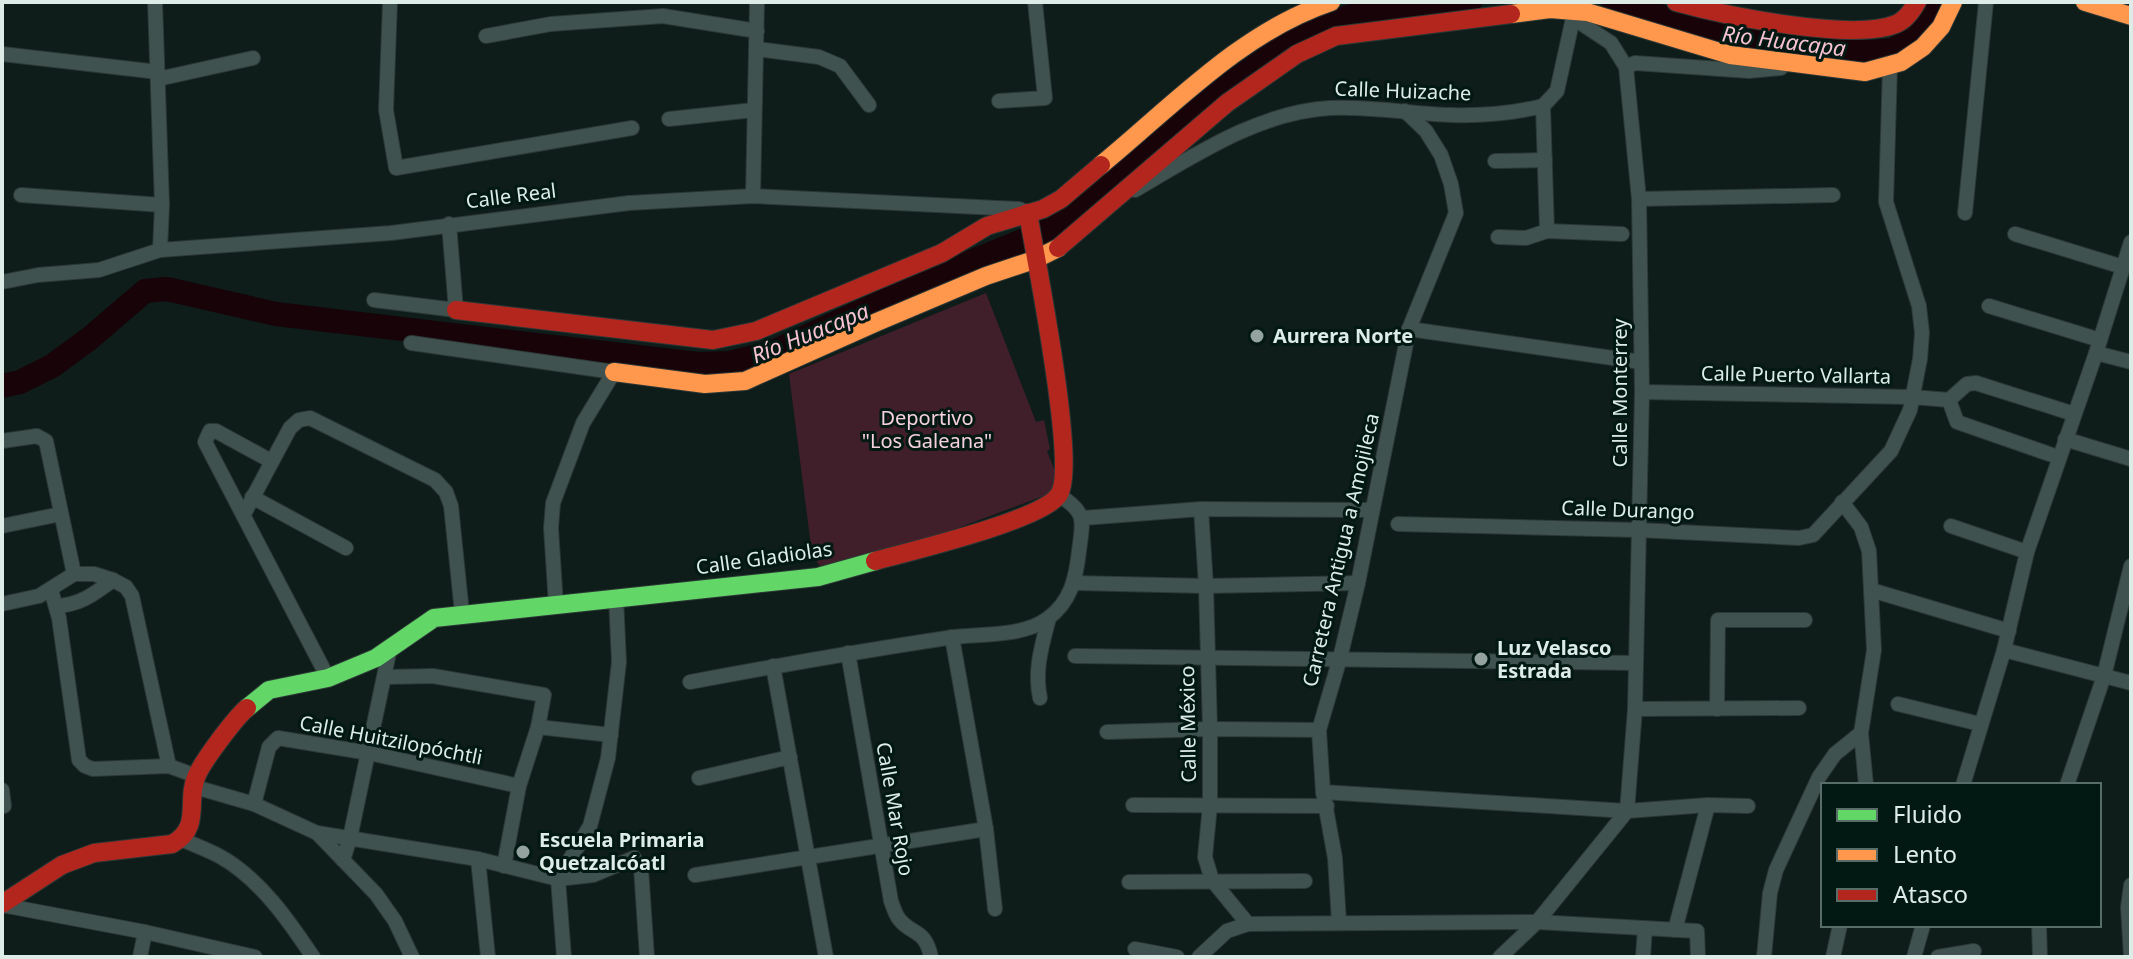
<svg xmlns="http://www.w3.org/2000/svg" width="2133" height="959" viewBox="0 0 2133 959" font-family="'Noto Sans',sans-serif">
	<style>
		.green { fill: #411f2a }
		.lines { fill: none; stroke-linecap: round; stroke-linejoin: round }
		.river { stroke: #170308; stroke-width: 24 }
		.street-casing { stroke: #2c3836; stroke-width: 16 }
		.fast-casing { stroke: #2c3836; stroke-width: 20 }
		.slow-casing { stroke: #2c3836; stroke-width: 20 }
		.jam-casing { stroke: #2c3836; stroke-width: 20 }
		.street { stroke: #40524f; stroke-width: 14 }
		.fast { stroke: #63d668; stroke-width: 18 }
		.slow { stroke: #ff974d; stroke-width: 18 }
		.jam { stroke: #b3261e; stroke-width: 18 }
		.poi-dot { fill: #95a3a0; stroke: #011813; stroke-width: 3 }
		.labels { text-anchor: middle; stroke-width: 6; stroke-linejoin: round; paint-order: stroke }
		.street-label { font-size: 20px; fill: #deece8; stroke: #011813 }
		.poi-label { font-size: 20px; font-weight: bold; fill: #deece8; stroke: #011813; text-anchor: start }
		.park-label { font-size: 20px; fill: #f6d1db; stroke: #011813 }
		.water-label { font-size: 22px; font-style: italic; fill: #f8c2d1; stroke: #011813 }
	</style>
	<rect width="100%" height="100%" fill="#0e1c1a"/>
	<polygon class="green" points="986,293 1036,422 1044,420 1050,449 1047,451 1062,489 827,577 812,554 789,374"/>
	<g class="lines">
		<g class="river">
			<polyline points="1613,2 1729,37 1843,51 1872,52 1894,50 1913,37 1930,19 1936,2"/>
			<polyline points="2,386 20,382 52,366 89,339 145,291 167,289 276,314 698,364 730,363 773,352 963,265 1052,229 1233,82 1296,38 1329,23 1355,15 1470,2"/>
		</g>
		<g class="street-casing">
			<g id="street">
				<polyline points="155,2 162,205 160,250"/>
				<polyline points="390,2 386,110 396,168 632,128"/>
				<polyline points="1574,2 1573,18 1611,43 1626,67 1639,199 1642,392 1635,709 1627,811"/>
				<polyline points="486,36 551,24 663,16 757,31"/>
				<polyline points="757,49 819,57 840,66 869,105"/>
				<polyline points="2,54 158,72"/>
				<polyline points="1626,67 1635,63 1749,71 1781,68"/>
				<polyline points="158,79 253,58"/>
				<polyline points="999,101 1045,98 1035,2"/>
				<polyline points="1543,106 1547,231"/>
				<polyline points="1543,106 1557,91 1573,18"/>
				<polyline points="669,119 754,110"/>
				<polyline points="1495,161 1545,160"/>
				<path d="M1135 190C1195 155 1259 112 1330 108 1371 106 1411 114 1452 115 1482 116 1514 113 1543 106"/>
				<polyline points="21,195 162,205"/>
				<polyline points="753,196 757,2"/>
				<polyline points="1639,199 1833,195"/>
				<polyline points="1965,213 1986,2"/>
				<polyline points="2015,234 2123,267"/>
				<polyline points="1498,237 1526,238 1547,231 1622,234"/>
				<polyline points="2,282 38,275 99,270 160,250 391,233 629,203 753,196 1019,209 1028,213"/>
				<polyline points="374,300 456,310 449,224"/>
				<polyline points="1989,306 2100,340"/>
				<polyline points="1409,329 1641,362"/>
				<polyline points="411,343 614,372 583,423 553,503 551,528 556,605"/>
				<polyline points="2096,353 2131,362"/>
				<polyline points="1642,392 1912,397 1949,400"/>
				<polyline points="1949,400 1967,384 1976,383 2074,414"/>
				<polyline points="1949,400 1957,422 2058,457"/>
				<polyline points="2065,439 2131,459"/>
				<polyline points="2,441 37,436 46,441 74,574"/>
				<polyline points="271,461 216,431 210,431 205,442 328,678"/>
				<polyline points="252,497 346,548"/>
				<polyline points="1842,502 1861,527 1869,551 1874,650 1861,733 1866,785"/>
				<polyline points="1201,509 1206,586 1210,729 1210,805 1205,857 1212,880 1248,924"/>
				<polyline points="244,514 290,428 299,420 310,418 435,480 446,492 451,506 462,613"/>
				<polyline points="1083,518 1201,509 1372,510"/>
				<polyline points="1398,524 1638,530 1799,538 1813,535 1891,451 1910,410 1920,359 1922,333 1919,306 1886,202 1890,66"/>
				<polyline points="2,526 61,514"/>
				<polyline points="1951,526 2027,552"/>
				<polyline points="1075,583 1206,586 1358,583"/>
				<polyline points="51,590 59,618 79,760 85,766 93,769 169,766 196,776"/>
				<polyline points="1871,590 2009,631"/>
				<polyline points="2,604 39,596 74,574 94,574 113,580 126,587 132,596 169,766"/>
				<path d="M56 606C80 605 94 594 113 580"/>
				<polyline points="952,637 986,829 995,909"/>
				<polyline points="2004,650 2131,683"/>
				<path d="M848 653 891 901C893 906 895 914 899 919 911 935 925 928 931 957"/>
				<polyline points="1075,656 1636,663"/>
				<polyline points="773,666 826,957"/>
				<polyline points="385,677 433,676 544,695 538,727 519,786 504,866"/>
				<path d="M690 682C775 666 861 651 947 638 979 633 1020 638 1047 619 1071 602 1076 578 1079 551 1083 520 1087 513 1059 495"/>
				<path d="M1040 698C1034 670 1042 645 1049 618"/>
				<polyline points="1898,704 1980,724"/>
				<polyline points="1635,709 1799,708"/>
				<polyline points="1717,709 1718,620 1805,620"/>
				<polyline points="538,727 611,735"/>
				<polyline points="1107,732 1210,729 1319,730"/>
				<polyline points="699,778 790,757"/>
				<polyline points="1963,785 2004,650 2027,552 2096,353 2131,242"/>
				<polyline points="2067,785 2104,676 2131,566"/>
				<polyline points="195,787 254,804 317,833 376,894 395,921 412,957"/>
				<polyline points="2,790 4,806"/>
				<polyline points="1323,792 1627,811 1708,805 1748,806"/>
				<polyline points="254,804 269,747 278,738 369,753 519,786"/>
				<polyline points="1133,805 1327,806"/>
				<polyline points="317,833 478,859 558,879 593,875 634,858 641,868 647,957"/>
				<path d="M181 839C194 845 209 850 221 857 260 879 289 921 313 957"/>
				<polyline points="478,859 488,957"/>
				<polyline points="343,860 350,838 390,648"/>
				<polyline points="695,875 986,829"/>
				<polyline points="558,879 590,826 608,758 619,662 616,598"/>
				<polyline points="558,879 564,957"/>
				<polyline points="1129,882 1305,881"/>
				<polyline points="2,905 145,932 255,957"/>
				<polyline points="1339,922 1335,858 1323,792 1319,730 1340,658 1358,583 1409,329 1456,213 1451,184 1441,155 1426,131 1405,111"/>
				<polyline points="2039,925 2040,957"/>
				<polyline points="1675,930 1708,805"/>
				<polyline points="1135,949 1177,957"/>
				<polyline points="140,957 145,932"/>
				<polyline points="1199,957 1227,931 1248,924 1537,922 1697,931 1698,957"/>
				<polyline points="1500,957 1537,922 1627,811"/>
				<polyline points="1643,957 1645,928"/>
				<polyline points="1764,957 1770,893 1776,870 1819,777 1835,754 1861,733"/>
				<polyline points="1833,957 1840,925"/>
				<polyline points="1914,957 1923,925"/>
				<polyline points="1938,957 1974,951"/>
				<polyline points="2131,957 2128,907 2131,885"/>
			</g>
		</g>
		<g class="fast-casing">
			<polyline id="fast" points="247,708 269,690 328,678 376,658 434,618 818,577 875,561"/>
		</g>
		<g class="slow-casing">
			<g id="slow">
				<polyline points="2085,2 2131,16"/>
				<polyline points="1511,14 1550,9 1587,12 1730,55 1865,72 1901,62 1923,47 1941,27 1953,2"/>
				<path d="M1101 165C1173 106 1241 32 1331 2"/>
				<polyline points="614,372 705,384 745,381 877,322 986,276 1034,260 1058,248"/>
			</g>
		</g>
		<g class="jam-casing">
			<g id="jam">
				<path d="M1676 2C1723 15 1853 42 1896 24 1906 20 1912 11 1917 2"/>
				<polyline points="1058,248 1227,103 1297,54 1336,36 1511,14"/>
				<polyline points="456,310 713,340 756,331 942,253 987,226 1043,209 1061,199 1101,165"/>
				<path d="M875 561C911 551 1038 521 1058 496 1079 470 1035 256 1028 213"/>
				<path d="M2 904 62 865 94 853 172 844C203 827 185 800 197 775 203 761 235 718 247 708"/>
			</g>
		</g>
		<use href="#street" class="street"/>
		<use href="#fast" class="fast"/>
		<use href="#slow" class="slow"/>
		<use href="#jam" class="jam"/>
	</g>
	<g class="poi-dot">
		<circle cx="1257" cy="336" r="8"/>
		<circle cx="1481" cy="659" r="8"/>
		<circle cx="523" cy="852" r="8"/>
	</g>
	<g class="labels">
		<g class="street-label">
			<text transform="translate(1403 91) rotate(2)" y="7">Calle Huizache</text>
			<text transform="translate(511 196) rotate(-7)" y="7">Calle Real</text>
			<text transform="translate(1796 375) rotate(1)" y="7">Calle Puerto Vallarta</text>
			<text transform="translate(1620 393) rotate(-90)" y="7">Calle Monterrey</text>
			<text transform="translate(1628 510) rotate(2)" y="7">Calle Durango</text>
			<text transform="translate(1341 550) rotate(-77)" y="7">Carretera Antigua a Amojileca</text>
			<text transform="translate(764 558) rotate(-8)" y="7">Calle Gladiolas</text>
			<text transform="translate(1188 724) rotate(-91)" y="7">Calle México</text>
			<text transform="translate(391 740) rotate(11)" y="7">Calle Huitzilopóchtli</text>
			<text transform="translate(895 809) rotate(80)" y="7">Calle Mar Rojo</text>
		</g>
		<g class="poi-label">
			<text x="1273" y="343">Aurrera Norte</text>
			<text x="1497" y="655">Luz Velasco<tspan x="1497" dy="23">Estrada</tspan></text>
			<text x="539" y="847">Escuela Primaria<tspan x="539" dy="23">Quetzalcóatl</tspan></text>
		</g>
		<g class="park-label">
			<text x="927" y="425">Deportivo<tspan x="927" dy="23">"Los Galeana"</tspan></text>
		</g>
		<g class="water-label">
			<text transform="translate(1784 41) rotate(7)" y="8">Río Huacapa</text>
			<text transform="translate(810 333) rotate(-22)" y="8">Río Huacapa</text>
		</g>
	</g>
	<rect width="2133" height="959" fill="none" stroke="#deece8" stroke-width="8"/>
	<rect x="1821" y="783" width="280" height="144" fill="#011813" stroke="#596d68" stroke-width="2"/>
	<rect x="1837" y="809" width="40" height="12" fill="#63d668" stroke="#596d68" stroke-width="2"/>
	<text x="1893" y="823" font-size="24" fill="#deece8">Fluido</text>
	<rect x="1837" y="849" width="40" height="12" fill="#ff974d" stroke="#596d68" stroke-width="2"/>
	<text x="1893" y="863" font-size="24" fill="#deece8">Lento</text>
	<rect x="1837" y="889" width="40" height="12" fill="#b3261e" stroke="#596d68" stroke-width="2"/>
	<text x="1893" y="903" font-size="24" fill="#deece8">Atasco</text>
</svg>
